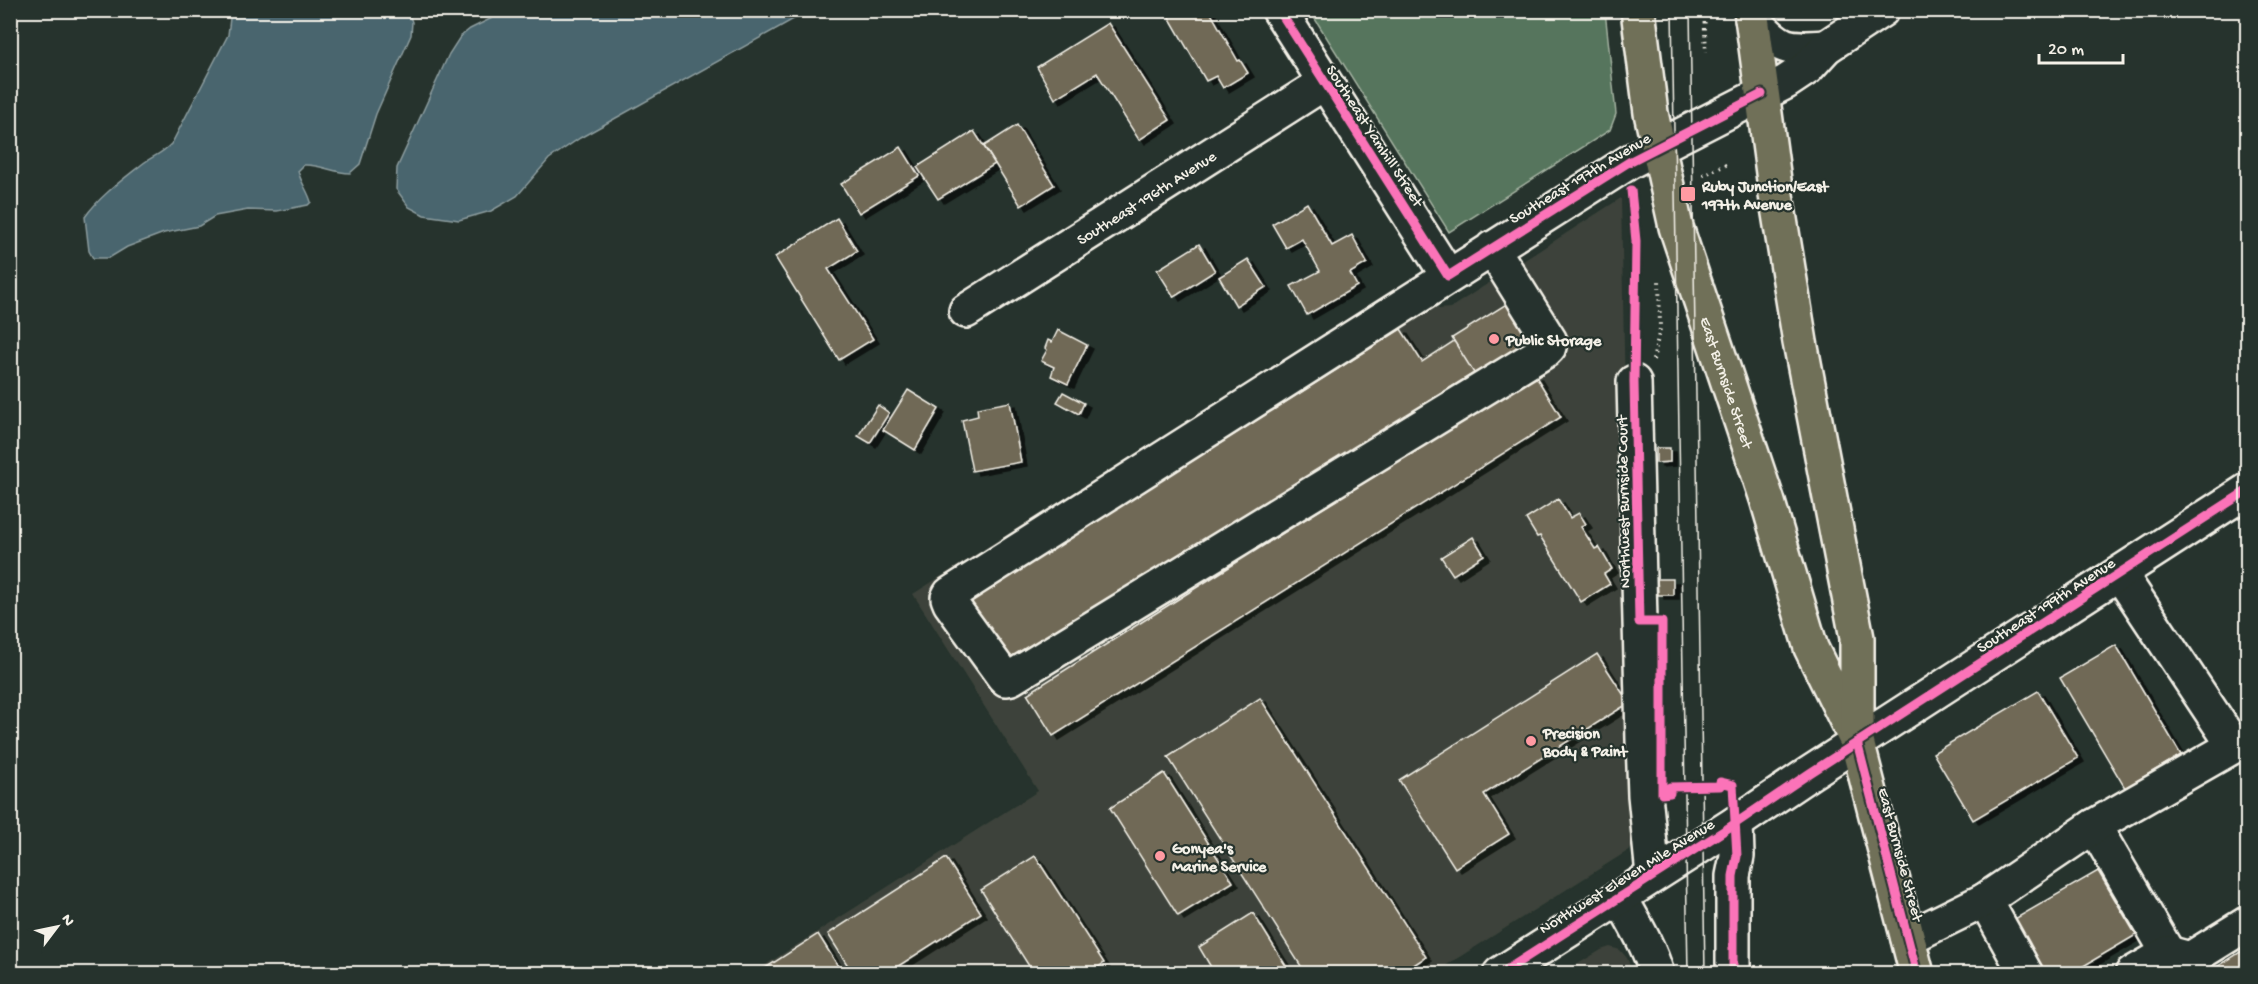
<svg xmlns="http://www.w3.org/2000/svg" width="2258" height="984" viewBox="0 0 2258 984" font-family="'Gochi Hand',sans-serif">
	<style>
		.built { fill: #3c433a }
		.green { fill: #56755d; stroke: #a5b3a2; stroke-width: 1.5 }
		.water { fill: #48656e; stroke: #8d9d9f; stroke-width: 1.5 }
		.building { fill: #6f6957; stroke: #f4f1e8; stroke-width: 1.5; filter: url(#shadow) }
		.lines { fill: none; stroke-linecap: round; stroke-linejoin: round }
		.minor-casing { stroke: #f4f1e8; stroke-width: 38 }
		.major-casing { stroke: #f4f1e8; stroke-width: 38 }
		.path { stroke: #f4f1e8; stroke-width: 4; stroke-dasharray: 1.5 4.5; stroke-linecap: butt }
		.minor { stroke: #26332d; stroke-width: 33 }
		.major { stroke: #706f59; stroke-width: 33 }
		.tram { stroke: #f4f1e8; stroke-width: 1.5 }
		.cycleway-casing { stroke: #26332d; stroke-width: 13 }
		.cycleway { stroke: #fb73b8; stroke-width: 9 }
		.poi-dot { fill: #ff9aa2; stroke: #26332d; stroke-width: 2 }
		.labels { text-anchor: middle; stroke-width: 4.5; stroke-linejoin: round; paint-order: stroke }
		.street-label { font-size: 16px; fill: #f4f1e8; stroke: #26332d }
		.poi-label { font-size: 16px; font-weight: bold; fill: #f4f1e8; stroke: #26332d; text-anchor: start }
	</style>
	<defs>
		<filter id="shadow"><feDropShadow dx="6" dy="4" stdDeviation="0" flood-color="#0009"/></filter>
	</defs>
	<rect width="100%" height="100%" fill="#26332d"/>
	<filter id="ink" filterUnits="userSpaceOnUse"><feTurbulence type="fractalNoise" baseFrequency=".0167" numOctaves="2"/><feDisplacementMap in="SourceGraphic" scale="12" xChannelSelector="R" yChannelSelector="G"/><feConvolveMatrix kernelMatrix="1 2 1 2 8 2 1 2 1" color-interpolation-filters="sRGB"/></filter>
	<g filter="url(#ink)">
		<g class="built">
			<polygon points="1621,198 1634,847 1434,973 751,974 1038,791 913,594 1405,283 1427,303 1439,309 1450,308"/>
			<polygon points="1610,947 1620,950 1627,958 1633,973 1563,973 1601,950"/>
		</g>
		<polygon class="green" points="1310,11 1605,11 1616,114 1610,130 1449,232"/>
		<g class="water">
			<path d="M231 10 408 11 412 22 411 35 376 114 360 164 350 173C334 173 320 164 304 165L298 171C301 183 308 191 311 202L308 205 277 211 248 210 215 216 199 226 164 233 127 247 109 258H93L89 251 85 217C99 197 122 180 141 165 152 156 161 155 172 143L228 35Z"/>
			<polygon points="508,10 808,10 808,11 580,138 549,159 517,196 491,211 459,220 424,215 409,207 396,189 397,168 449,54 460,37 470,29"/>
		</g>
		<g class="building">
			<polygon points="1165,10 1209,10 1238,61 1240,60 1248,73 1223,88 1216,76 1206,81"/>
			<polygon points="1108,23 1170,120 1139,140 1097,73 1055,99 1037,67"/>
			<polygon points="1017,125 1054,185 1021,206 984,146"/>
			<polygon points="974,131 995,164 938,199 917,167"/>
			<polygon points="901,147 919,176 859,213 841,184"/>
			<polygon points="1307,203 1332,246 1352,235 1367,263 1350,273 1357,286 1307,315 1291,286 1320,271 1302,239 1286,248 1272,224"/>
			<polygon points="837,218 857,251 828,269 873,339 839,360 775,257"/>
			<polygon points="1199,244 1215,271 1174,297 1157,270"/>
			<polygon points="1248,259 1266,287 1236,306 1219,277"/>
			<polygon points="1508,303 1533,341 1476,377 1452,338"/>
			<polygon points="1401,329 1422,362 1454,341 1474,373 1009,666 969,602"/>
			<polygon points="1058,330 1087,345 1068,384 1051,376 1054,367 1041,361 1047,350 1045,348 1048,340 1052,342"/>
			<polygon points="1535,375 1561,417 1053,736 1027,694"/>
			<polygon points="908,390 939,409 915,450 883,430"/>
			<polygon points="1063,392 1084,403 1079,414 1057,402"/>
			<polygon points="1010,402 1021,462 972,471 962,420 978,416 977,408"/>
			<polygon points="878,405 889,413 870,443 858,436"/>
			<polygon points="1656,448 1670,448 1670,462 1656,463"/>
			<polygon points="1558,499 1570,518 1579,513 1586,524 1581,527 1595,549 1599,547 1612,569 1604,574 1610,584 1581,602 1540,536 1537,537 1526,519"/>
			<polygon points="1473,537 1484,555 1453,575 1441,557"/>
			<polygon points="1657,579 1673,579 1673,595 1658,595"/>
			<polygon points="2116,645 2181,755 2125,788 2060,678"/>
			<polygon points="1597,654 1629,703 1484,794 1509,834 1455,868 1399,780"/>
			<polygon points="2038,691 2078,758 1973,820 1933,753"/>
			<polygon points="1260,698 1426,957 1400,974 1306,974 1168,757"/>
			<polygon points="1164,773 1233,882 1178,916 1110,808"/>
			<polygon points="1035,856 1104,963 1088,974 1034,974 981,890"/>
			<polygon points="946,858 981,913 886,974 853,974 828,934"/>
			<polygon points="2098,871 2136,935 2070,974 2045,974 2013,920"/>
			<polygon points="1253,913 1291,974 1215,974 1199,947"/>
			<polygon points="818,934 843,974 756,974"/>
			<polygon points="2248,947 2248,974 2206,974"/>
		</g>
		<g class="lines">
			<g class="minor-casing">
				<g id="minor">
					<polyline points="1279,10 1448,276"/>
					<path d="M1752 19C1783 49 1783 50 1826 47"/>
					<polyline points="1492,248 1550,341 1549,347 1545,351 1011,678 1006,679 1003,676 950,603 948,598 950,594 1629,162 1786,82 1807,68 1826,47 1882,10"/>
					<path id="s1" d="M966 311 1324 83"/>
					<polyline points="1634,382 1643,740 1645,795 1653,875"/>
					<polyline points="2094,826 2168,953"/>
					<path d="M1620 897C1633 921 1649 946 1657 974"/>
					<polyline points="1985,900 2026,974"/>
					<polyline points="1908,938 1985,900 2094,826 2234,746 2120,574"/>
					<polyline points="1500,974 1736,823 1810,773 2248,490"/>
					<polyline points="1733,974 1733,876 1737,856 1736,823"/>
					<polyline points="2132,974 2168,953 2190,959 2248,923"/>
				</g>
			</g>
			<g class="major-casing">
				<g id="major">
					<path id="s2" d="M1638 10 1651 113 1676 227 1767 499 1811 648 1857 742 1917 974"/>
					<polyline points="1751,10 1776,195 1800,342 1857,638 1857,735"/>
				</g>
			</g>
			<g class="path">
				<polyline points="1704,10 1706,52"/>
				<polyline points="1703,175 1728,164"/>
				<polyline points="1653,360 1660,329 1659,278"/>
			</g>
			<use href="#minor" class="minor"/>
			<use href="#major" class="major"/>
			<g class="tram">
				<polyline points="1672,10 1688,974"/>
				<polyline points="1690,10 1705,974"/>
			</g>
			<g class="cycleway-casing">
				<g id="cycleway">
					<polyline points="1279,10 1448,276 1629,162 1762,94"/>
					<polyline points="1631,190 1636,241 1634,382 1639,622 1662,622 1662,794 1670,793 1670,787 1720,786 1720,782 1733,785 1737,856 1733,876 1733,974"/>
					<polyline points="1857,742 1917,974"/>
					<polyline points="1500,974 1736,823 1810,773 2248,490"/>
				</g>
			</g>
			<use href="#cycleway" class="cycleway"/>
		</g>
	</g>
	<g class="poi-dot">
		<rect x="1680" y="186" width="16" height="16" rx="3"/>
		<circle cx="1494" cy="339" r="6"/>
		<circle cx="1531" cy="741" r="6"/>
		<circle cx="1160" cy="856" r="6"/>
	</g>
	<g class="labels">
		<g class="street-label">
			<text transform="translate(1376 135) rotate(57)" y="6">Southeast Yamhill Street</text>
			<text transform="translate(1579 177) rotate(-31)" y="6">Southeast 197th Avenue</text>
			<text dy="6" stroke="none"><textPath href="#s1" startOffset="213">Southeast 196th Avenue</textPath></text>
			<text dy="6" stroke="none"><textPath href="#s2" startOffset="384">East Burnside Street</textPath></text>
			<text transform="translate(1622 502) rotate(-91)" y="6">Northwest Burnside Court</text>
			<text transform="translate(2045 604) rotate(-33)" y="6">Southeast 199th Avenue</text>
			<text transform="translate(1902 854) rotate(75)" y="6">East Burnside Street</text>
			<text transform="translate(1626 875) rotate(-32)" y="6">Northwest Eleven Mile Avenue</text>
		</g>
		<g class="poi-label">
			<text x="1702" y="191">Ruby Junction/East<tspan x="1702" dy="18">197th Avenue</tspan></text>
			<text x="1506" y="345">Public Storage</text>
			<text x="1543" y="738">Precision<tspan x="1543" dy="18">Body &amp; Paint</tspan></text>
			<text x="1172" y="853">Gonyea's<tspan x="1172" dy="18">Marine Service</tspan></text>
		</g>
	</g>
	<rect width="2258" height="984" fill="none" stroke="#26332d" stroke-width="36"/>
	<rect x="18" y="18" width="2222" height="948" fill="none" stroke="#f4f1e8" stroke-width="2" filter="url(#ink)"/>
	<g transform="translate(57 927) rotate(58)" stroke="#26332d" stroke-width="4.5" paint-order="stroke">
	<path d="M0-4.5L10 22L0 15L-10 22Z" fill="#f4f1e8"/>
	<text y="-9" font-size="16" font-weight="bold" text-anchor="middle" fill="#f4f1e8">N</text>
	</g>
	<path d="M2039 54v9h84v-9" fill="none" stroke="#f4f1e8" stroke-width="3"/>
	<text x="2048" y="54" font-size="18" fill="#f4f1e8" stroke="#26332d" stroke-width="4.5" paint-order="stroke">20 m</text>
</svg>
